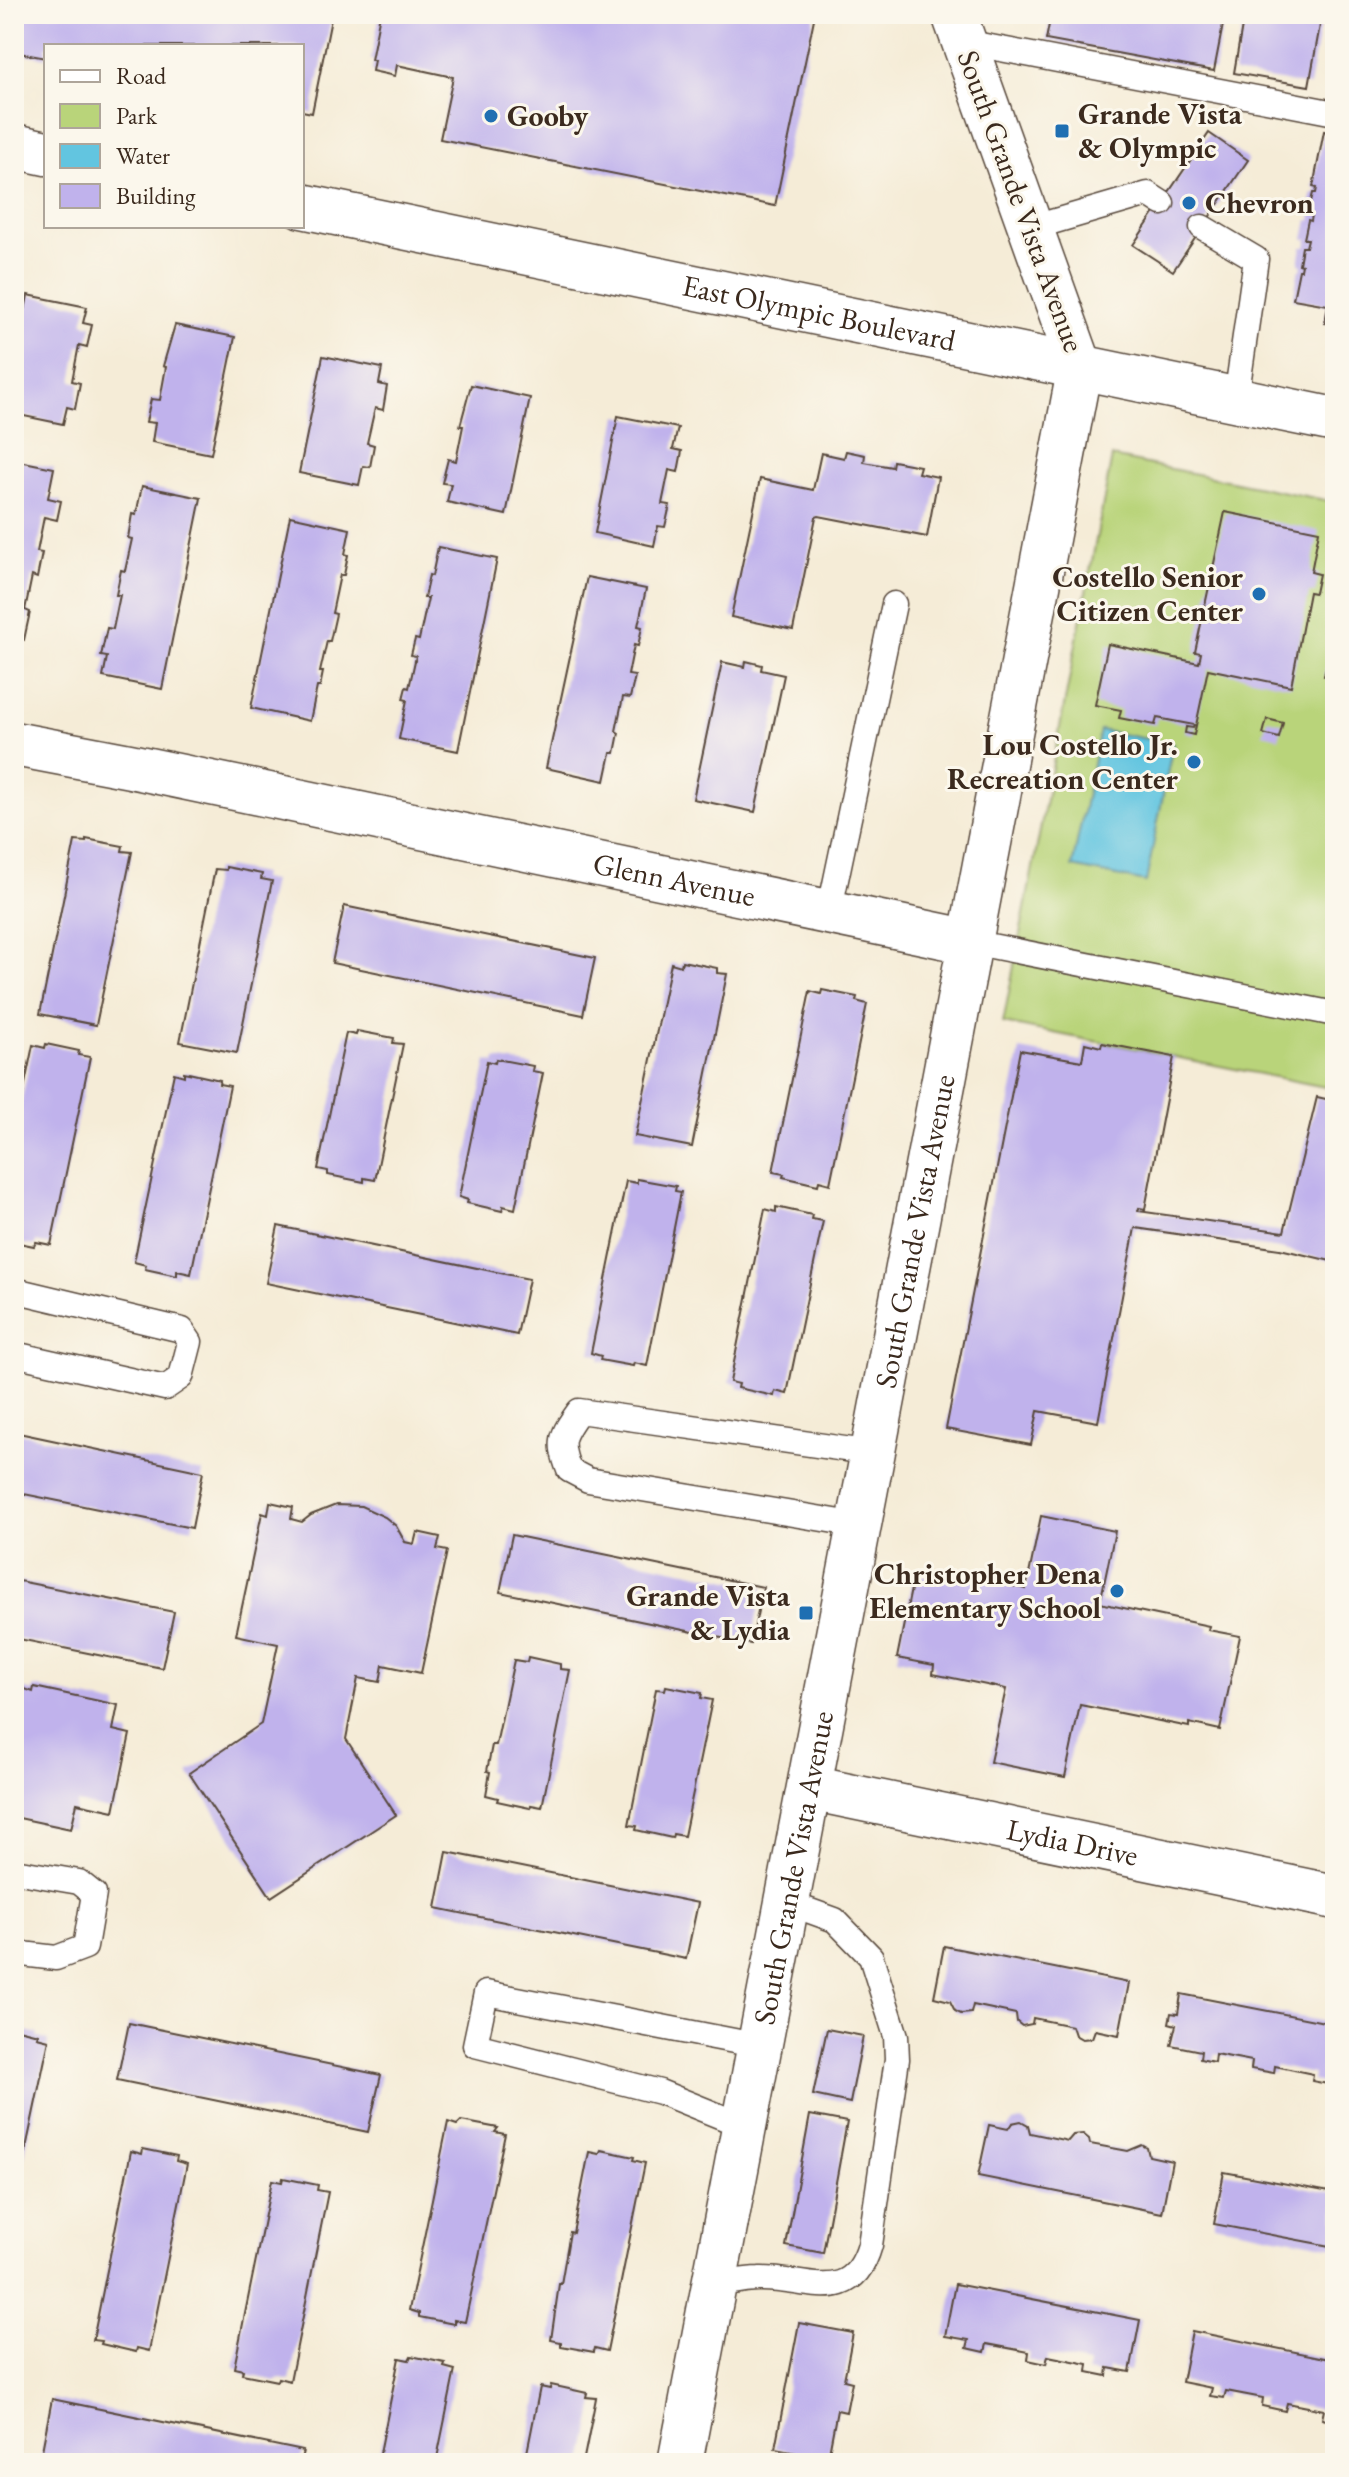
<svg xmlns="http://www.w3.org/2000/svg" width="1349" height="2477" viewBox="0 0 1349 2477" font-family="'EB Garamond',serif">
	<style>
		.green { fill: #b9d47a; stroke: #7a7f4c; stroke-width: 2 }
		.water { fill: #62c5e0; stroke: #4e787f; stroke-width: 2 }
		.building { fill: #c0b2ec }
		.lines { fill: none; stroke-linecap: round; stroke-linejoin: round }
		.lane-casing { stroke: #57473a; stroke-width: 27 }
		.street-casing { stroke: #57473a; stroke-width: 47 }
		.secondary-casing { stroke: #57473a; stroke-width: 47 }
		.lane { stroke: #fff; stroke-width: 24 }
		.street { stroke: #fff; stroke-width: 44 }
		.secondary { stroke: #fff; stroke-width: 44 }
		.poi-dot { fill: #1f6fb2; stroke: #fbf7ec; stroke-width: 3 }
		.labels { text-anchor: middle; stroke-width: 6; stroke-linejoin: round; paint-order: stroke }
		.poi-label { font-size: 30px; font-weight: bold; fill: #3b2a1e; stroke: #fbf7ec; text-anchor: end }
		.street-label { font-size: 30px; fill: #3b2a1e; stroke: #fbf7ec }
	</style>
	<rect width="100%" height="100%" fill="#fbf7ec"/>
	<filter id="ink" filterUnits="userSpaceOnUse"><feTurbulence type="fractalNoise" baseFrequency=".0125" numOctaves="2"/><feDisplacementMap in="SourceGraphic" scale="16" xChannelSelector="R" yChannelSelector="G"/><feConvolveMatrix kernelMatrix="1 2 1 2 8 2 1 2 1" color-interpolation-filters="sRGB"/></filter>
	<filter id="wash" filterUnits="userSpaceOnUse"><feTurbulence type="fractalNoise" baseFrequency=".006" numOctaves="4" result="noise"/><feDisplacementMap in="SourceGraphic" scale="32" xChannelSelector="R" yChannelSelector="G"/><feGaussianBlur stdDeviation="1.8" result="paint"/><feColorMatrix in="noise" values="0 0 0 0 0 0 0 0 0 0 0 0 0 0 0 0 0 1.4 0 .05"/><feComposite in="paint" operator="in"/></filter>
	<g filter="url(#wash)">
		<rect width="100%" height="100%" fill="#f5ecd7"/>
		<polygon class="green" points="1112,457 1335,502 1335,1089 1003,1023"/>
		<polygon class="water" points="1100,730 1173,744 1146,882 1072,867"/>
		<g id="blocks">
			<g class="building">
				<polygon points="14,14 332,14 312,113 302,111 302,46 46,46 46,58 14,52"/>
				<polygon points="380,14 815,14 775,206 440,139 453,77 397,65 395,76 372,71 374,60 371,60"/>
				<polygon points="1051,14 1225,14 1214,71 1046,40"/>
				<polygon points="1244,14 1322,14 1309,86 1234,73"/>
				<polygon points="1324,131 1335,133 1335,324 1325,323 1328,305 1293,299 1299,270 1301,270 1302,265 1299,264 1302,247 1306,247 1308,239 1304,239 1308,220 1311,221 1312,215 1308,214 1313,193 1316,193 1317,188 1313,187"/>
				<polygon points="1209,133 1248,160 1173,271 1133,245"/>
				<polygon points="28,295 87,307 83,323 92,325 87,347 79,345 72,381 80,383 75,409 67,407 63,424 14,414 14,366"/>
				<polygon points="175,325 235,337 211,454 152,442 155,423 146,422 151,399 160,400 166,367 163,366"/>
				<polygon points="323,356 382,368 379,384 387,386 383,410 375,408 367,443 374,445 370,467 363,466 359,485 299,473"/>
				<polygon points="471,385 530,398 506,515 447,502 451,484 442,483 448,459 456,461 463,426 460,426"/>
				<polygon points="618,416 678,428 673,449 682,451 678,472 669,470 662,504 670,505 665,527 658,526 654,546 595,533"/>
				<polygon points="846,451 865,455 864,462 892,467 893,461 920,466 918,473 938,477 927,537 819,516 816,517 793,630 731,617 760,479 813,490 821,453 844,458"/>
				<polygon points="14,460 54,468 48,498 61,501 57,520 44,517 37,552 42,553 37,578 32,576 25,610 30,612 24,640 19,638 15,656"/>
				<polygon points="142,486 201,498 162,689 103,677 107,657 101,656 107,628 113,629 120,595 116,595 121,570 125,571 132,539 128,538 132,514 136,515"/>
				<polygon points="1225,512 1319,531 1311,572 1319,574 1315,593 1309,592 1291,686 1208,669 1194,735 1185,733 1186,727 1193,728 1194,725 1157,718 1155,725 1119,718 1121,710 1095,705 1108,644 1199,663 1201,653 1195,652"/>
				<polygon points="290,516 350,529 345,554 348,555 344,575 340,575 332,613 336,614 330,641 327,641 320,672 323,672 320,687 317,687 310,721 251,708"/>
				<polygon points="438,547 497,559 458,751 399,739 407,700 403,699 406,687 409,688 416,656 411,655 415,639 419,640 428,598 424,598 429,575 432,576"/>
				<polygon points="587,577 646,589 638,626 642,627 638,646 634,645 628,675 635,676 630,698 623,697 616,731 619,733 615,753 611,753 605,781 546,768"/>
				<polygon points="1334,633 1335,633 1335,678 1324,676"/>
				<polygon points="746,661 762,665 761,670 784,675 755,812 693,799 722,662 745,667"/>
				<polygon points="1267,719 1283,723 1279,738 1263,734"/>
				<polygon points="86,839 123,846 122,851 132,852 96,1025 40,1014 75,841 86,842"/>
				<polygon points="226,867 262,874 261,879 272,881 237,1053 180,1042 215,869 226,870"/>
				<polygon points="344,906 595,958 583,1015 332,963"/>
				<polygon points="682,961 717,968 717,973 727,974 692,1147 635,1136 671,963 681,966"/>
				<polygon points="822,990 857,997 856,1001 867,1004 830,1184 819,1181 818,1185 783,1177 784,1174 773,1172 810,991 821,994"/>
				<polygon points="357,1031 394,1038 393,1043 403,1044 375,1180 364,1178 364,1182 328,1175 328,1171 318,1169 346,1033 356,1035"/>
				<polygon points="1085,1043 1101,1047 1102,1043 1174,1057 1145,1209 1139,1208 1138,1211 1284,1232 1317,1097 1335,1101 1335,1262 1280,1249 1135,1228 1098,1422 1038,1411 1031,1445 946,1429 1020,1050 1082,1061"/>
				<polygon points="46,1044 79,1051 78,1055 90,1057 51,1245 36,1242 34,1246 14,1242 14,1137 33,1045 45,1048"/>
				<polygon points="496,1059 533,1066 532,1071 543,1073 515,1209 503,1206 502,1211 467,1203 468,1200 459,1197 487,1061 495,1063"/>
				<polygon points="184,1072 220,1080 219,1084 230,1086 191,1274 177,1271 177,1276 145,1269 146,1265 134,1262 174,1073 184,1076"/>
				<polygon points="637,1179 676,1186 675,1191 681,1192 647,1366 634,1363 633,1366 600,1360 601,1356 591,1353 626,1181 637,1183"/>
				<polygon points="776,1207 812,1215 811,1219 823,1221 787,1394 775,1391 774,1396 738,1388 739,1384 730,1382 765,1209 776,1212"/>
				<polygon points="278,1226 529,1279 517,1335 266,1283"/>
				<polygon points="14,1432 203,1472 192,1528 14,1492"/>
				<polygon points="270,1502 293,1507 291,1519 302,1522 311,1515 336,1505 361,1506 385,1517 396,1526 405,1542 414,1544 417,1532 440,1537 437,1549 447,1551 421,1673 383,1665 380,1682 358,1678 346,1739 396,1815 271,1897 189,1773 261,1724 278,1644 236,1635 262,1513 268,1515"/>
				<polygon points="1041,1516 1115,1531 1100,1603 1209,1626 1208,1630 1240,1636 1220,1730 1189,1723 1189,1727 1080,1705 1065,1777 990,1762 1006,1689 933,1674 934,1665 897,1658 914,1574 951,1582 953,1573 1026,1589"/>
				<polygon points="512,1535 763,1587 751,1644 500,1592"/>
				<polygon points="14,1580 174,1612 162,1668 14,1638"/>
				<polygon points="528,1657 560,1664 560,1669 570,1670 542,1807 531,1805 530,1808 497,1801 498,1798 486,1795 490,1772 487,1771 492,1745 496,1745 514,1660 527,1662"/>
				<polygon points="14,1685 33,1692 34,1687 118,1705 113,1730 130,1734 114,1811 77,1803 71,1829 14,1817"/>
				<polygon points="666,1686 702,1693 701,1698 712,1700 684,1836 673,1834 672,1838 636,1830 637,1826 629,1825 656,1689 665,1690"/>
				<polygon points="447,1852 698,1903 686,1959 436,1908"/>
				<polygon points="944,1946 1129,1983 1119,2035 1095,2030 1092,2038 1082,2039 1075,2035 1072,2026 1033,2018 1032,2024 1022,2026 1017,2022 1016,2014 973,2005 971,2013 961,2014 955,2011 950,2001 934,1997"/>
				<polygon points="1181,1994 1335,2024 1333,2085 1312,2081 1313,2074 1275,2066 1274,2073 1251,2069 1252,2061 1215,2054 1214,2062 1200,2059 1201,2051 1171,2045 1176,2025 1169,2023 1171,2013 1178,2014"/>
				<polygon points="129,2023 381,2075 368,2132 117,2080"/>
				<polygon points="14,2028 38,2034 37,2037 49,2040 15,2200"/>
				<polygon points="827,2029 863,2036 850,2103 813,2095"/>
				<polygon points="810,2115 847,2122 823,2253 786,2246"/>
				<polygon points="461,2121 498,2128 495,2132 505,2134 465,2322 454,2320 454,2324 419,2317 419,2313 409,2310 448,2122 457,2125"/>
				<polygon points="1021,2121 1028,2125 1030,2133 1068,2141 1073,2135 1083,2134 1089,2139 1090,2144 1128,2151 1142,2145 1147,2148 1149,2156 1172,2161 1162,2213 978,2176 989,2125 1008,2129 1012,2123"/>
				<polygon points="143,2149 177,2156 176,2161 187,2164 149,2351 137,2348 136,2352 101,2344 102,2341 93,2340 131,2151 142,2154"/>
				<polygon points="601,2150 634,2157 633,2160 645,2163 607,2351 595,2348 594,2352 561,2346 561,2342 551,2340 559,2284 561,2284 570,2232 573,2233 589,2152 599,2154"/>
				<polygon points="1224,2172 1335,2193 1335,2247 1214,2224"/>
				<polygon points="283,2178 318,2185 317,2190 328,2192 290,2381 278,2378 277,2381 242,2374 243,2370 234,2368 272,2180 282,2182"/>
				<polygon points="955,2284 1140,2320 1130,2372 1108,2368 1107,2376 1087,2372 1088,2364 1048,2356 1046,2364 1028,2360 1029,2352 987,2344 985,2352 967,2348 969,2340 945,2336"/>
				<polygon points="799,2323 853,2333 844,2380 852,2382 846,2412 837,2410 828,2458 775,2448"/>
				<polygon points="1192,2331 1335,2360 1335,2422 1322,2419 1324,2410 1287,2403 1285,2411 1262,2406 1263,2398 1226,2391 1224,2398 1210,2396 1212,2388 1182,2382"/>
				<polygon points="411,2356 445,2363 444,2367 455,2370 436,2463 378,2463 399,2358 409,2360"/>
				<polygon points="551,2385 587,2393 586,2397 596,2398 583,2463 525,2463 540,2387 550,2389"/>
				<polygon points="52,2399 303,2451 300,2463 76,2463 41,2456"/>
			</g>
		</g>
	</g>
	<g filter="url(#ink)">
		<use href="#blocks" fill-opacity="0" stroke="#57473a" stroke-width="2"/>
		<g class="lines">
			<g class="lane-casing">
				<g id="lane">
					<polyline points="964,42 1335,113"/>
					<polyline points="1202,227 1256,259 1236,399"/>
					<polyline points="1031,228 1148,194 1162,203"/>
					<polyline points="829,913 894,604"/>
					<polyline points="971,942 1335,1014"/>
					<polyline points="14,1290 182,1330 190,1342 181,1377 165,1388 14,1354"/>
					<path d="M859 1525 588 1480 569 1470C558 1441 561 1436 579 1411L873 1453"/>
					<polyline points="14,1871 79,1882 94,1894 85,1947 56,1958 14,1953"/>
					<polyline points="744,2126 660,2092 475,2045 486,1993 760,2046"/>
					<path d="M714 2285C729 2283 744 2279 759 2279 805 2277 852 2309 870 2245L897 2059 896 2036 871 1957 835 1920 788 1903"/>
				</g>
			</g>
			<g class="street-casing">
				<g id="street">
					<path id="s1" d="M14 744 130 766 971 942"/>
					<path id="s2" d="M810 1788 1335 1897"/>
				</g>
			</g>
			<g class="secondary-casing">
				<g id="secondary">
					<polyline points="14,146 46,153"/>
					<path id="s3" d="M302 206 1335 420"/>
					<path id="s4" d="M680 2463 1080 366 954 14"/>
				</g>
			</g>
			<use href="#lane" class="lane"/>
			<use href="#street" class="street"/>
			<use href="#secondary" class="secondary"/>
		</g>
	</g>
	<g class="poi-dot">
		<circle cx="491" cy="116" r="8"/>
		<rect x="1054" y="123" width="16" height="16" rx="4"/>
		<circle cx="1189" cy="203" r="8"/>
		<circle cx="1259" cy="594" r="8"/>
		<circle cx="1194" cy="762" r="8"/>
		<circle cx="1117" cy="1591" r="8"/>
		<rect x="798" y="1605" width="16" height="16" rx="4"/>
	</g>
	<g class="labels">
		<g class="poi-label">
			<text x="1078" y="124" text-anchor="start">Grande Vista<tspan x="1078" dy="34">&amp; Olympic</tspan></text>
			<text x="507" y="126" text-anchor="start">Gooby</text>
			<text x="1205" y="213" text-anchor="start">Chevron</text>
			<text x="1243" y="587">Costello Senior<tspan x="1243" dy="34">Citizen Center</tspan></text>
			<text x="1178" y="755">Lou Costello Jr.<tspan x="1178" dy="34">Recreation Center</tspan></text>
			<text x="1101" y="1584">Christopher Dena<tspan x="1101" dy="34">Elementary School</tspan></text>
			<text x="790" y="1606">Grande Vista<tspan x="790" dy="34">&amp; Lydia</tspan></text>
		</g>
		<g class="street-label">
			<text transform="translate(1021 201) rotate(70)" y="10">South Grande Vista Avenue</text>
			<text dy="10" stroke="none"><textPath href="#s3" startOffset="528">East Olympic Boulevard</textPath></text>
			<text dy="10" stroke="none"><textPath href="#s1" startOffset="674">Glenn Avenue</textPath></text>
			<text dy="10" stroke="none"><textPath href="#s4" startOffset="1254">South Grande Vista Avenue</textPath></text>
			<text dy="10" stroke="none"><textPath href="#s2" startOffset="268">Lydia Drive</textPath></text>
			<text dy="10" stroke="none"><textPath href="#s4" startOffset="606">South Grande Vista Avenue</textPath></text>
		</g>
	</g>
	<rect width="1349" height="2477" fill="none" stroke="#fbf7ec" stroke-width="48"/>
	<rect x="44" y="44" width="260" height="184" fill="#fbf7ec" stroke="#aea59a" stroke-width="2"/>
	<rect x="60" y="70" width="40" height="12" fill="#ffffff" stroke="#aea59a" stroke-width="2"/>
	<text x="116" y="84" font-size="24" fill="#3b2a1e">Road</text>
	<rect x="60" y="104" width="40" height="24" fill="#b9d47a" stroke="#aea59a" stroke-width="2"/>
	<text x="116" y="124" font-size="24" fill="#3b2a1e">Park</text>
	<rect x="60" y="144" width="40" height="24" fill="#62c5e0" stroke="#aea59a" stroke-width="2"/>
	<text x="116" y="164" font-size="24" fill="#3b2a1e">Water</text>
	<rect x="60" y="184" width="40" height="24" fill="#c0b2ec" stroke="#aea59a" stroke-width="2"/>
	<text x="116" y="204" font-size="24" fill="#3b2a1e">Building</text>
</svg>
